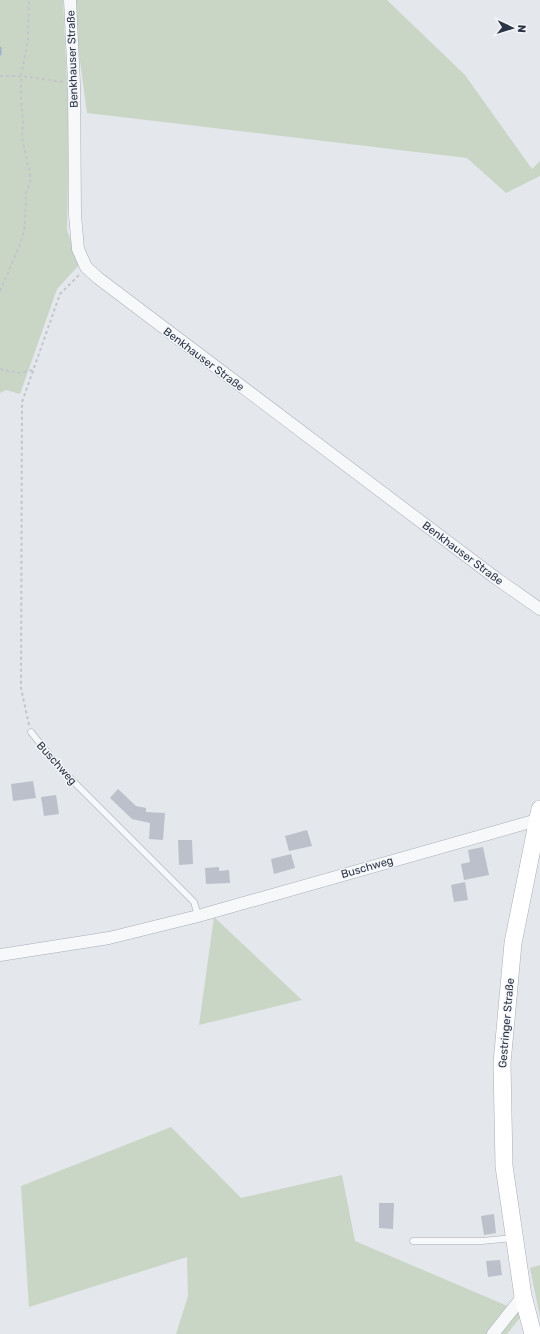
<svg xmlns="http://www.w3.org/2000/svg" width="540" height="1334" viewBox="0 0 540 1334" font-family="Rubik,sans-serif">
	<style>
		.green { fill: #c9d6c5 }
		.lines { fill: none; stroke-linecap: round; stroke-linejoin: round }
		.stream { stroke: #9fb4cc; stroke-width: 3 }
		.building { fill: #bbc0ca }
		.service-casing { stroke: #a9aeb7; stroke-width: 7 }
		.minor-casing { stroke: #a9aeb7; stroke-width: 13 }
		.secondary-casing { stroke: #a9aeb7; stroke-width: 18 }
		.path { stroke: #c2c5cb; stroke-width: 2; stroke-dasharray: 3 3; stroke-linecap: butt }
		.service { stroke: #f7f8fa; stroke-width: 6 }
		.minor { stroke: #f7f8fa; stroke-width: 12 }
		.secondary { stroke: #fff; stroke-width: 17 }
		.labels { text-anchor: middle; stroke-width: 3; stroke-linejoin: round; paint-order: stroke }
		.street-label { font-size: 11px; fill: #2b3445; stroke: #f4f6f9 }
	</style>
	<rect width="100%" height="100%" fill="#e4e7ec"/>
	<g class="green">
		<polygon points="0,0 63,0 69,124 67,230 79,265 57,289 20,394 6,390 0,393"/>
		<polygon points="74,0 387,0 465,75 532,169 540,161 540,176 506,193 467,158 87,113 75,24"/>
		<polygon points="214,917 302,1000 199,1025"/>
		<polygon points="171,1127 241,1198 342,1175 355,1241 524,1313 507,1334 176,1334 188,1296 187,1257 29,1307 21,1186"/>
		<polygon points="540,1265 540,1317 530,1268"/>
	</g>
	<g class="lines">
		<polyline class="stream" points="0,48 0,54"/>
	</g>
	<g class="building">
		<polygon points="33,781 36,798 13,801 11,784"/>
		<polygon points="118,789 136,806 146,808 146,812 165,813 163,840 149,839 150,823 132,819 110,798"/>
		<polygon points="56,795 59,814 44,816 41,797"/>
		<polygon points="307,830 312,846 289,851 285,836"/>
		<polygon points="178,840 192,840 193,864 179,865"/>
		<polygon points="483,847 489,875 464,880 461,864 470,862 468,850"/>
		<polygon points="291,854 295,868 274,874 271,859"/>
		<polygon points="219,867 219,871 229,870 230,883 206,884 205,868"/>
		<polygon points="465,882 468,900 454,902 451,885"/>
		<polygon points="379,1203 394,1203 393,1229 379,1228"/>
		<polygon points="494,1214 496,1233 484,1235 481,1216"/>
		<polygon points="500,1260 502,1275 488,1277 486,1261"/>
	</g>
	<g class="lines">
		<g class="service-casing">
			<g id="service">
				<polyline points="31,732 57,765 194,902 198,916"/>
				<polyline points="413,1241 482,1241 513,1238"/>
			</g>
		</g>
		<g class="minor-casing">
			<g id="minor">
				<polyline points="70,0 74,84 75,215 78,249 86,267 98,278 497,579 540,609"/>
				<polyline points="0,955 109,938 198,916 537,820"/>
				<polyline points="493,1334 523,1296"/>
			</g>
		</g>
		<g class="secondary-casing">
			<polyline id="secondary" points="533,1334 523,1296 504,1166 502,1063 513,943 540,809"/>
		</g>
		<g class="path">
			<polyline points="0,76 21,76 63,82"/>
			<polyline points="0,291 21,242 25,226 26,193 31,178 22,138 23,123 21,99 21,76 28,39 29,0"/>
			<polyline points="0,369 18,373 33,370"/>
			<polyline points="29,725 21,688 22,402 60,294 79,275"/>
		</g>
		<use href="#service" class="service"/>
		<use href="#minor" class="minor"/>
		<use href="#secondary" class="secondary"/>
	</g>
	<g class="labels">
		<g class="street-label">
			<text transform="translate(72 59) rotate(-92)" y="4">Benkhauser Straße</text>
			<text transform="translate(204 359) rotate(37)" y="4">Benkhauser Straße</text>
			<text transform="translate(463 553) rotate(37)" y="4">Benkhauser Straße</text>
			<text transform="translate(57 763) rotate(48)" y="4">Buschweg</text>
			<text transform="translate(367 867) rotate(-16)" y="4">Buschweg</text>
			<text transform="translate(506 1023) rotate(-85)" y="4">Gestringer Straße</text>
		</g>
	</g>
	<g transform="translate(512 28) rotate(94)" stroke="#f4f6f9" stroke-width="3" paint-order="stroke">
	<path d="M0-3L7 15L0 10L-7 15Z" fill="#2b3445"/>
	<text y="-6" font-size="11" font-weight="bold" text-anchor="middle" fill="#2b3445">N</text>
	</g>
</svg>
